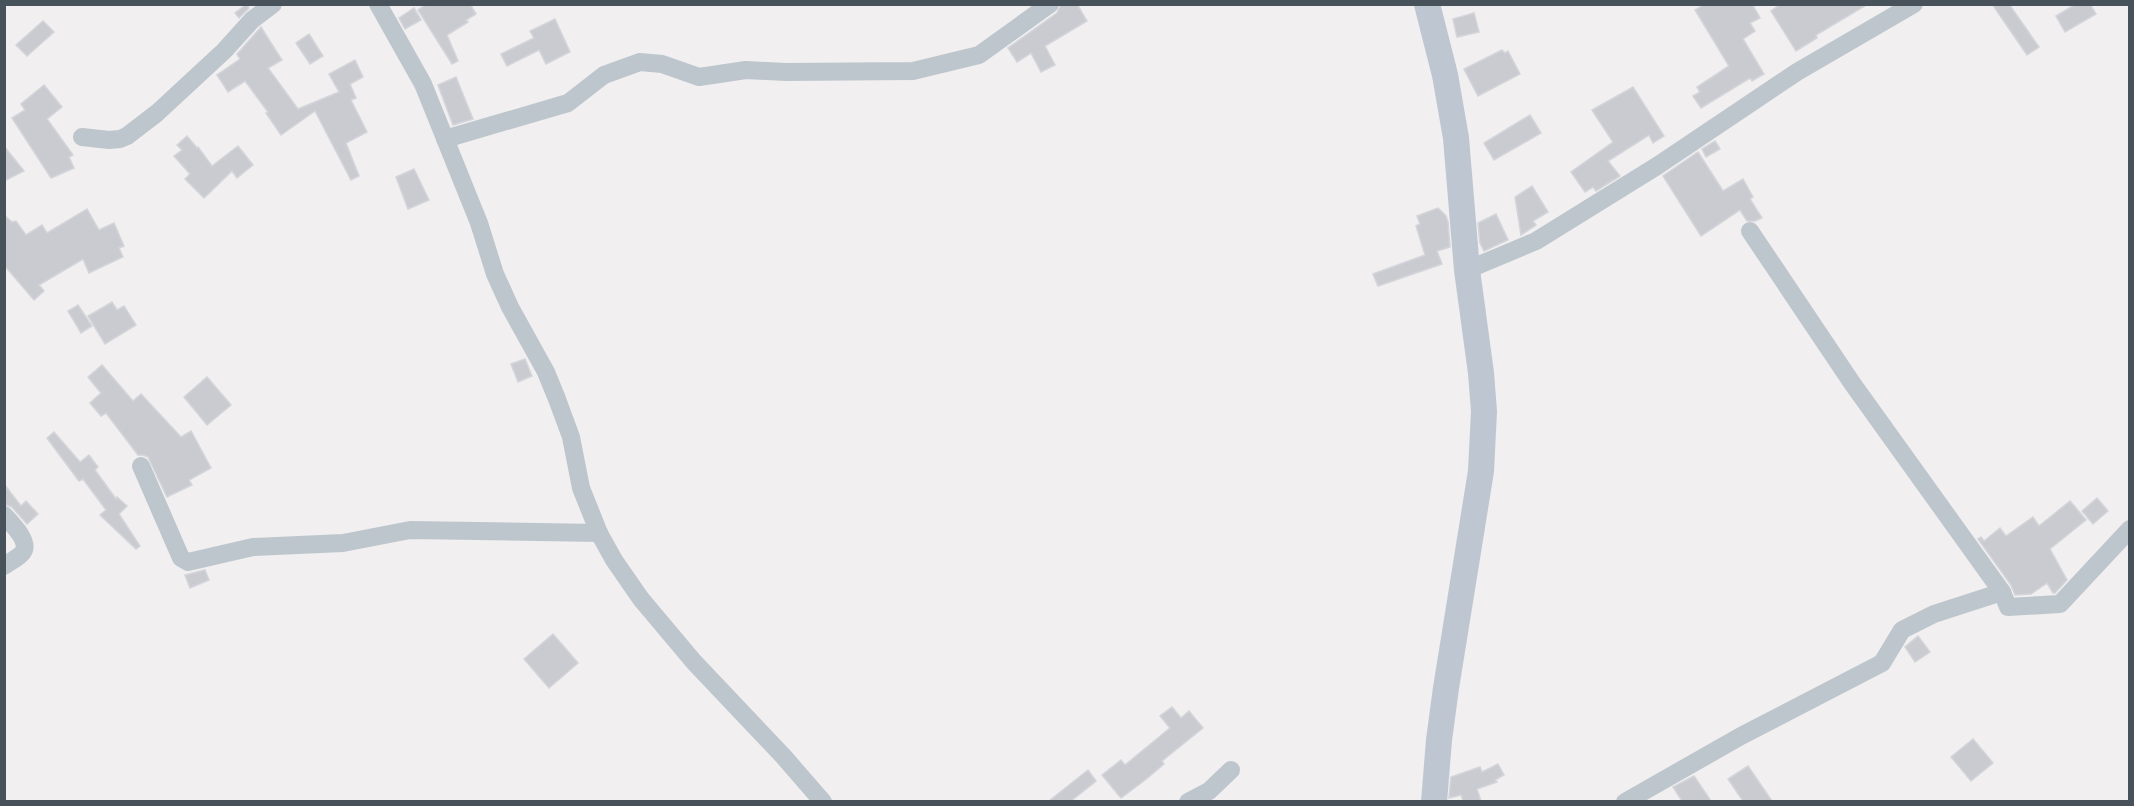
<svg xmlns="http://www.w3.org/2000/svg" width="2134" height="806" viewBox="0 0 2134 806" font-family="Figtree,sans-serif">
	<style>
		.building { fill: #c9cbd1; stroke: #d3d5da; stroke-width: 1.5 }
		.lines { fill: none; stroke-linecap: round; stroke-linejoin: round }
		.street { stroke: #bec6cd; stroke-width: 18 }
		.secondary { stroke: #bec7d1; stroke-width: 26 }
	</style>
	<rect width="100%" height="100%" fill="#f1efef"/>
	<g class="building">
		<polygon points="247,4 249,8 239,18 235,13"/>
		<polygon points="427,4 470,4 476,14 466,20 468,22 447,35 458,61 452,64 418,10"/>
		<polygon points="1061,4 1077,4 1087,21 1045,46 1055,65 1041,72 1031,53 1017,62 1008,48 1057,13"/>
		<polygon points="1705,4 1752,4 1760,18 1750,23 1755,31 1743,39 1764,74 1752,81 1750,78 1701,108 1693,96 1700,92 1697,87 1729,66 1695,10"/>
		<polygon points="1781,4 1868,4 1816,35 1817,38 1796,51 1771,11"/>
		<polygon points="1992,4 2009,4 2039,47 2027,55"/>
		<polygon points="2076,4 2090,4 2096,14 2065,32 2056,16"/>
		<polygon points="414,8 421,20 405,29 399,18"/>
		<polygon points="1474,13 1479,32 1457,37 1453,19"/>
		<polygon points="555,19 570,52 546,64 539,50 507,66 501,54 534,38 530,31"/>
		<polygon points="43,21 54,32 27,56 16,45"/>
		<polygon points="261,27 282,60 268,68 298,109 339,92 329,74 355,60 363,77 350,84 356,98 351,100 367,132 346,143 359,176 351,180 315,111 281,135 266,113 268,112 245,81 228,92 217,75 240,59 237,54"/>
		<polygon points="309,34 323,56 310,64 296,43"/>
		<polygon points="1502,50 1505,53 1508,51 1520,74 1478,96 1464,69"/>
		<polygon points="456,77 473,119 453,125 438,85"/>
		<polygon points="44,85 62,107 47,119 73,155 69,157 74,168 51,178 12,118 25,110 21,104"/>
		<polygon points="1633,87 1664,136 1653,143 1649,135 1608,161 1620,176 1596,191 1593,187 1585,192 1571,172 1613,142 1592,110"/>
		<polygon points="1530,115 1541,133 1494,160 1484,143"/>
		<polygon points="187,136 197,148 198,147 212,166 238,146 253,165 237,178 232,171 204,198 185,179 190,174 174,156 182,150 177,145"/>
		<polygon points="1715,141 1720,149 1706,157 1702,149"/>
		<polygon points="4,146 24,171 4,181"/>
		<polygon points="1698,152 1723,191 1743,179 1753,197 1750,199 1762,218 1755,221 1747,221 1740,210 1701,236 1663,176"/>
		<polygon points="414,169 429,200 408,209 396,177"/>
		<polygon points="1532,186 1548,212 1533,221 1536,225 1521,235 1515,197"/>
		<polygon points="1438,208 1446,216 1448,222 1450,247 1437,251 1442,264 1378,286 1373,274 1425,255 1416,226 1420,224 1417,216"/>
		<polygon points="87,209 99,230 114,223 124,246 119,248 123,257 89,273 83,259 39,285 44,291 34,300 4,265 4,215 12,222 16,221 26,235 42,225 47,233"/>
		<polygon points="1496,214 1508,240 1484,251 1480,243 1478,223"/>
		<polygon points="112,302 117,310 124,306 136,325 105,344 88,316"/>
		<polygon points="78,305 92,326 81,333 68,311"/>
		<polygon points="525,359 532,376 518,382 511,364"/>
		<polygon points="102,365 133,401 141,394 181,437 191,431 211,468 189,480 192,485 167,497 148,457 143,455 138,455 106,413 101,416 90,403 101,393 88,377"/>
		<polygon points="207,377 231,405 207,425 184,397"/>
		<polygon points="54,432 80,462 89,455 98,467 95,470 116,499 117,497 127,506 119,514 140,546 136,549 100,515 106,510 83,479 79,481 47,438"/>
		<polygon points="4,484 21,506 26,501 38,514 27,524 12,507 4,504"/>
		<polygon points="2097,498 2108,511 2093,524 2082,511"/>
		<polygon points="2070,501 2086,520 2050,549 2067,580 2055,593 2053,593 2047,583 2031,594 2015,595 2011,585 1978,539 1981,537 1984,541 2000,528 2006,536 2033,517 2039,526"/>
		<polygon points="205,570 209,580 190,588 185,575"/>
		<polygon points="553,634 578,663 549,688 524,659"/>
		<polygon points="1918,636 1930,652 1915,662 1905,647"/>
		<polygon points="1172,707 1181,718 1189,711 1203,728 1162,761 1164,764 1145,780 1121,798 1102,775 1121,760 1125,765 1170,728 1160,716"/>
		<polygon points="1973,739 1993,763 1971,781 1951,757"/>
		<polygon points="1498,764 1504,775 1495,780 1497,782 1477,789 1481,801 1463,801 1461,795 1449,798 1451,777 1480,767 1482,772"/>
		<polygon points="1748,766 1772,801 1743,801 1728,779"/>
		<polygon points="1088,770 1096,781 1071,801 1049,801"/>
		<polygon points="1694,776 1711,801 1682,801 1673,787"/>
	</g>
	<g class="lines">
		<g class="street">
			<polyline points="378,4 423,84 479,223 495,274 510,307 546,372 557,399 571,437 581,488 599,533 614,560 641,599 694,662 784,757 823,802"/>
			<polyline points="82,137 109,140 120,139 127,136 157,113 224,51 252,20 273,4"/>
			<polyline points="445,139 568,103 604,75 640,62 662,64 699,77 746,70 786,72 913,71 979,55 1050,4"/>
			<polyline points="1750,231 1852,383 2002,592"/>
			<polyline points="1467,270 1536,241 1657,166 1797,72 1914,4"/>
			<polyline points="141,466 181,558 188,562 253,547 343,543 410,530 599,533"/>
			<path d="M4 515C10 522 28 539 24 550 22 556 9 562 4 566"/>
			<polyline points="1188,802 1209,791 1231,770"/>
			<polyline points="1625,802 1741,736 1882,663 1902,630 1934,614 2002,592 2008,607 2060,604 2130,529"/>
		</g>
		<polyline class="secondary" points="1427,4 1445,75 1456,138 1467,270 1481,373 1484,411 1481,471 1446,688 1439,740 1434,802"/>
	</g>
	<rect width="2134" height="806" fill="none" stroke="#48525b" stroke-width="12"/>
</svg>
